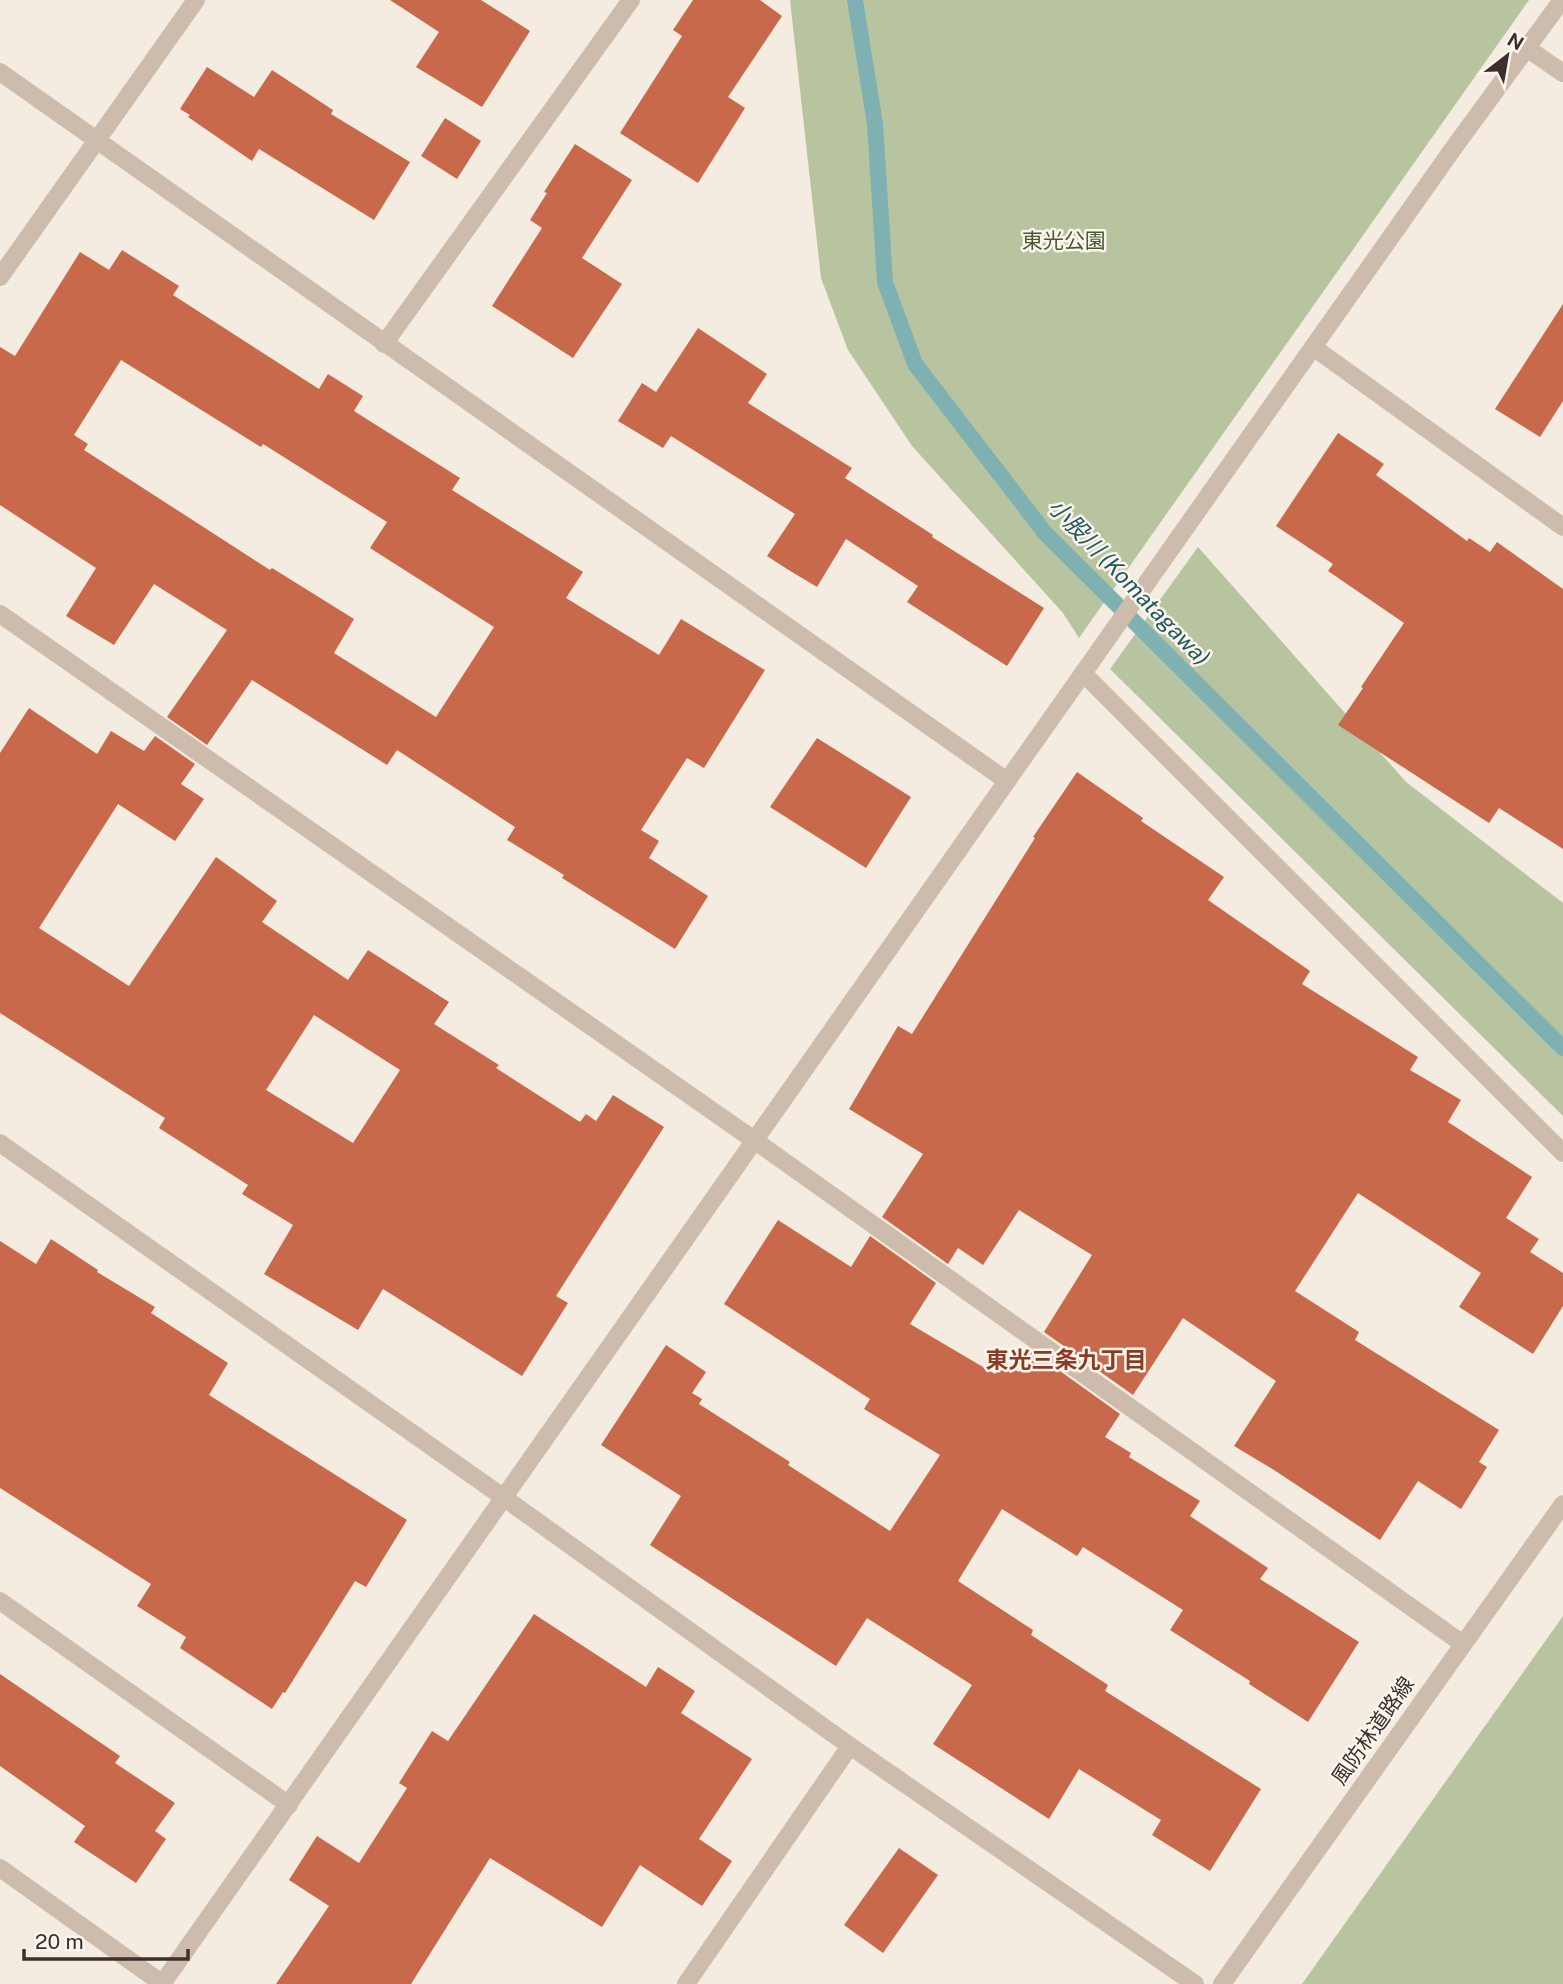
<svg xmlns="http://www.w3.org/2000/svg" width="1563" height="1984" viewBox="0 0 1563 1984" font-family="'Public Sans','Noto Sans JP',sans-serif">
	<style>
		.green { fill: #b8c4a0 }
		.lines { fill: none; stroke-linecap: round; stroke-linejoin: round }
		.stream { stroke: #7fb0b2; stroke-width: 16 }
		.building { fill: #c8694b; fill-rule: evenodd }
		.street { stroke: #cdbbac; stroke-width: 18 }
		.labels { text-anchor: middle; stroke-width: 5; stroke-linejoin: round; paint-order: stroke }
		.park-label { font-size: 21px; fill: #4a5a2e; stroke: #fbf5ee }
		.street-label { font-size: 21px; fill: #3b302b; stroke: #fbf5ee }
		.water-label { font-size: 23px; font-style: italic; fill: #1f5a5e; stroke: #fbf5ee }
		.neighbourhood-label { font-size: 23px; font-weight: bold; fill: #8c3b22; stroke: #fbf5ee }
	</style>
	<rect width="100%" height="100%" fill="#f4ebe1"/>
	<g class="green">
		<polygon points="790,0 1529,0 1079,638 1063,613 912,446 848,350 821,278"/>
		<polygon points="1198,547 1406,782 1563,903 1563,1116 1110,669"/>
		<polygon points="1563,1616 1563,1984 1302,1984"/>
	</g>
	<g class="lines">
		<polyline class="stream" points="855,0 875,124 885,282 915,364 1045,533 1563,1048"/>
	</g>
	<g class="building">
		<polygon points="390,0 481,0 530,31 482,107 416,67 439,32"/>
		<polygon points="693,0 760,0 782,16 728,97 745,108 698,183 620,133 682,36 673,30"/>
		<polygon points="207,67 254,97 272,70 333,110 331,114 410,162 374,220 259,149 252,161 188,117 190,115 180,109"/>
		<polygon points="445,118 481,141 457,179 421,156"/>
		<polygon points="575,144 632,180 582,258 622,284 573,358 492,306 542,228 530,220 547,193 544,192"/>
		<path d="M122 250 179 286 173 295 319 389 328 374 363 396 354 411 460 478 452 490 583 572 566 598 659 655 681 619 765 670 704 768 687 758 641 830 659 841 649 858 708 896 675 949 562 878 564 875 507 840 515 827 397 750 387 765 252 680 207 745 167 717 227 630 154 584 114 645 66 616 96 568 0 505V347L15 356 80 252 109 270ZM121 360 261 447 263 444 387 522 370 548 494 627 436 717 334 653 354 619 272 568 270 570 84 450 88 444 74 435Z"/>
		<polygon points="1563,304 1563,401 1540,437 1495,409"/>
		<polygon points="698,328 767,374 748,403 852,468 845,478 933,535 932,537 1044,608 1007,666 907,602 918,586 846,539 817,587 787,569 767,556 795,514 671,436 663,448 618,421 642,383 656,392"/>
		<polygon points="1338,433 1384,464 1376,475 1467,541 1469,538 1490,552 1497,542 1563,589 1563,849 1499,808 1489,823 1338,725 1363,688 1361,687 1404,623 1328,571 1333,564 1276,526"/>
		<path d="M29 708 97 754 111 731 144 751 155 736 195 764 181 784 204 799 175 841 118 804 39 928 129 986 216 857 277 901 262 922 348 980 368 950 449 1002 434 1024 499 1065 496 1068 580 1122 586 1114 596 1121 613 1095 664 1127 556 1296 568 1303 522 1376 383 1289 358 1330 264 1274 293 1225 242 1194 248 1185 159 1128 165 1118 0 1013V753ZM314 1015 400 1070 353 1143 266 1090Z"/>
		<polygon points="817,738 911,797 866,868 770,807"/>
		<polygon points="1077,772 1143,818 1141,821 1224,877 1208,900 1310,971 1302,984 1418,1057 1410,1070 1461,1100 1448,1122 1532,1177 1506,1218 1539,1239 1530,1252 1563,1273 1563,1306 1533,1354 1459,1307 1481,1273 1358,1193 1295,1291 1359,1332 1355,1340 1499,1430 1479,1462 1487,1467 1461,1509 1418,1481 1380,1540 1274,1470 1234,1446 1276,1381 1183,1318 1133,1395 1044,1332 1092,1255 1019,1210 983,1265 958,1248 948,1264 882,1217 923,1154 849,1109 898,1026 912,1034 1035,838 1033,837"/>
		<polygon points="778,1220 851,1267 870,1236 936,1283 910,1324 995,1374 1002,1362 1019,1372 1032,1351 1120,1414 1105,1437 1131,1453 1129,1457 1200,1501 1190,1516 1268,1568 1260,1579 1359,1642 1308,1722 1249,1684 1250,1681 1170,1630 1183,1610 1083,1547 1077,1556 1002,1509 958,1581 1033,1630 1031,1635 1108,1685 1105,1691 1261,1789 1210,1871 1152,1835 1161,1820 1079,1769 1049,1819 933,1744 972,1685 867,1618 836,1666 650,1545 681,1496 601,1445 666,1345 706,1372 692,1393 702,1399 699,1404 790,1462 788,1465 890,1531 940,1455 864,1409 870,1399 724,1304"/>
		<polygon points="51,1239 98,1270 97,1272 155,1307 151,1313 228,1363 209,1395 407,1520 366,1587 355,1581 285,1693 283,1692 272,1709 180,1648 186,1637 137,1606 151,1584 0,1488 0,1241 36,1264"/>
		<polygon points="534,1614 646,1687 658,1667 695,1691 681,1713 752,1759 699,1839 732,1861 702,1906 640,1865 602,1927 490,1858 411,1984 276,1984 329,1906 289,1880 317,1836 359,1863 407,1788 399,1783 432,1731 448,1741"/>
		<polygon points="0,1674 120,1756 115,1763 175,1803 155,1831 166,1839 136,1883 74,1842 85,1826 0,1766"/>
		<polygon points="899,1848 938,1875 883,1953 844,1925"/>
	</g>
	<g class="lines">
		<g class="street">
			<polyline points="1528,49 1563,73"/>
			<polyline points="0,72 1007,781"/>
			<polyline points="0,277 196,0"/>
			<polyline points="384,344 631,0"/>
			<polyline points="1313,347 1563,527"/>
			<polyline points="0,614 754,1140 1463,1644"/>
			<polyline points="1083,673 1563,1153"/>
			<polyline points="0,1143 503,1497 850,1746 1195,1984"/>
			<polyline points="0,1601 289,1805"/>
			<polyline points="0,1868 163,1984"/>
			<polyline points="162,1984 1007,781 1455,146 1562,0"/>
			<polyline points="686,1984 850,1746"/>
			<polyline points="1222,1984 1563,1504"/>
		</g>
	</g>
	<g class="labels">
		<g class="park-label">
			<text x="1064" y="248">東光公園</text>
		</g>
		<g class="street-label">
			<text transform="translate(1373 1731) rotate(-55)" y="7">風防林道路線</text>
		</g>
		<g class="water-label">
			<text transform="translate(1129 582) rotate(46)" y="8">小股川 (Komatagawa)</text>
		</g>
		<g class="neighbourhood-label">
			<text x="1066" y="1368">東光三条九丁目</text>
		</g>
	</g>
	<g transform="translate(1507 56) rotate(31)" stroke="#fbf5ee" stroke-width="5" paint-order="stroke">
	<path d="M0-5L12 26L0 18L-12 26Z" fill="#3b302b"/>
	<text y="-10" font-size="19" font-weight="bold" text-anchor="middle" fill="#3b302b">N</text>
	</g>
	<path d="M24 1949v10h164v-10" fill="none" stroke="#3b302b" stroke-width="3.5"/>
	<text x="35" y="1949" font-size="21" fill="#3b302b" stroke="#fbf5ee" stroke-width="5" paint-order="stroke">20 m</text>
</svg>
